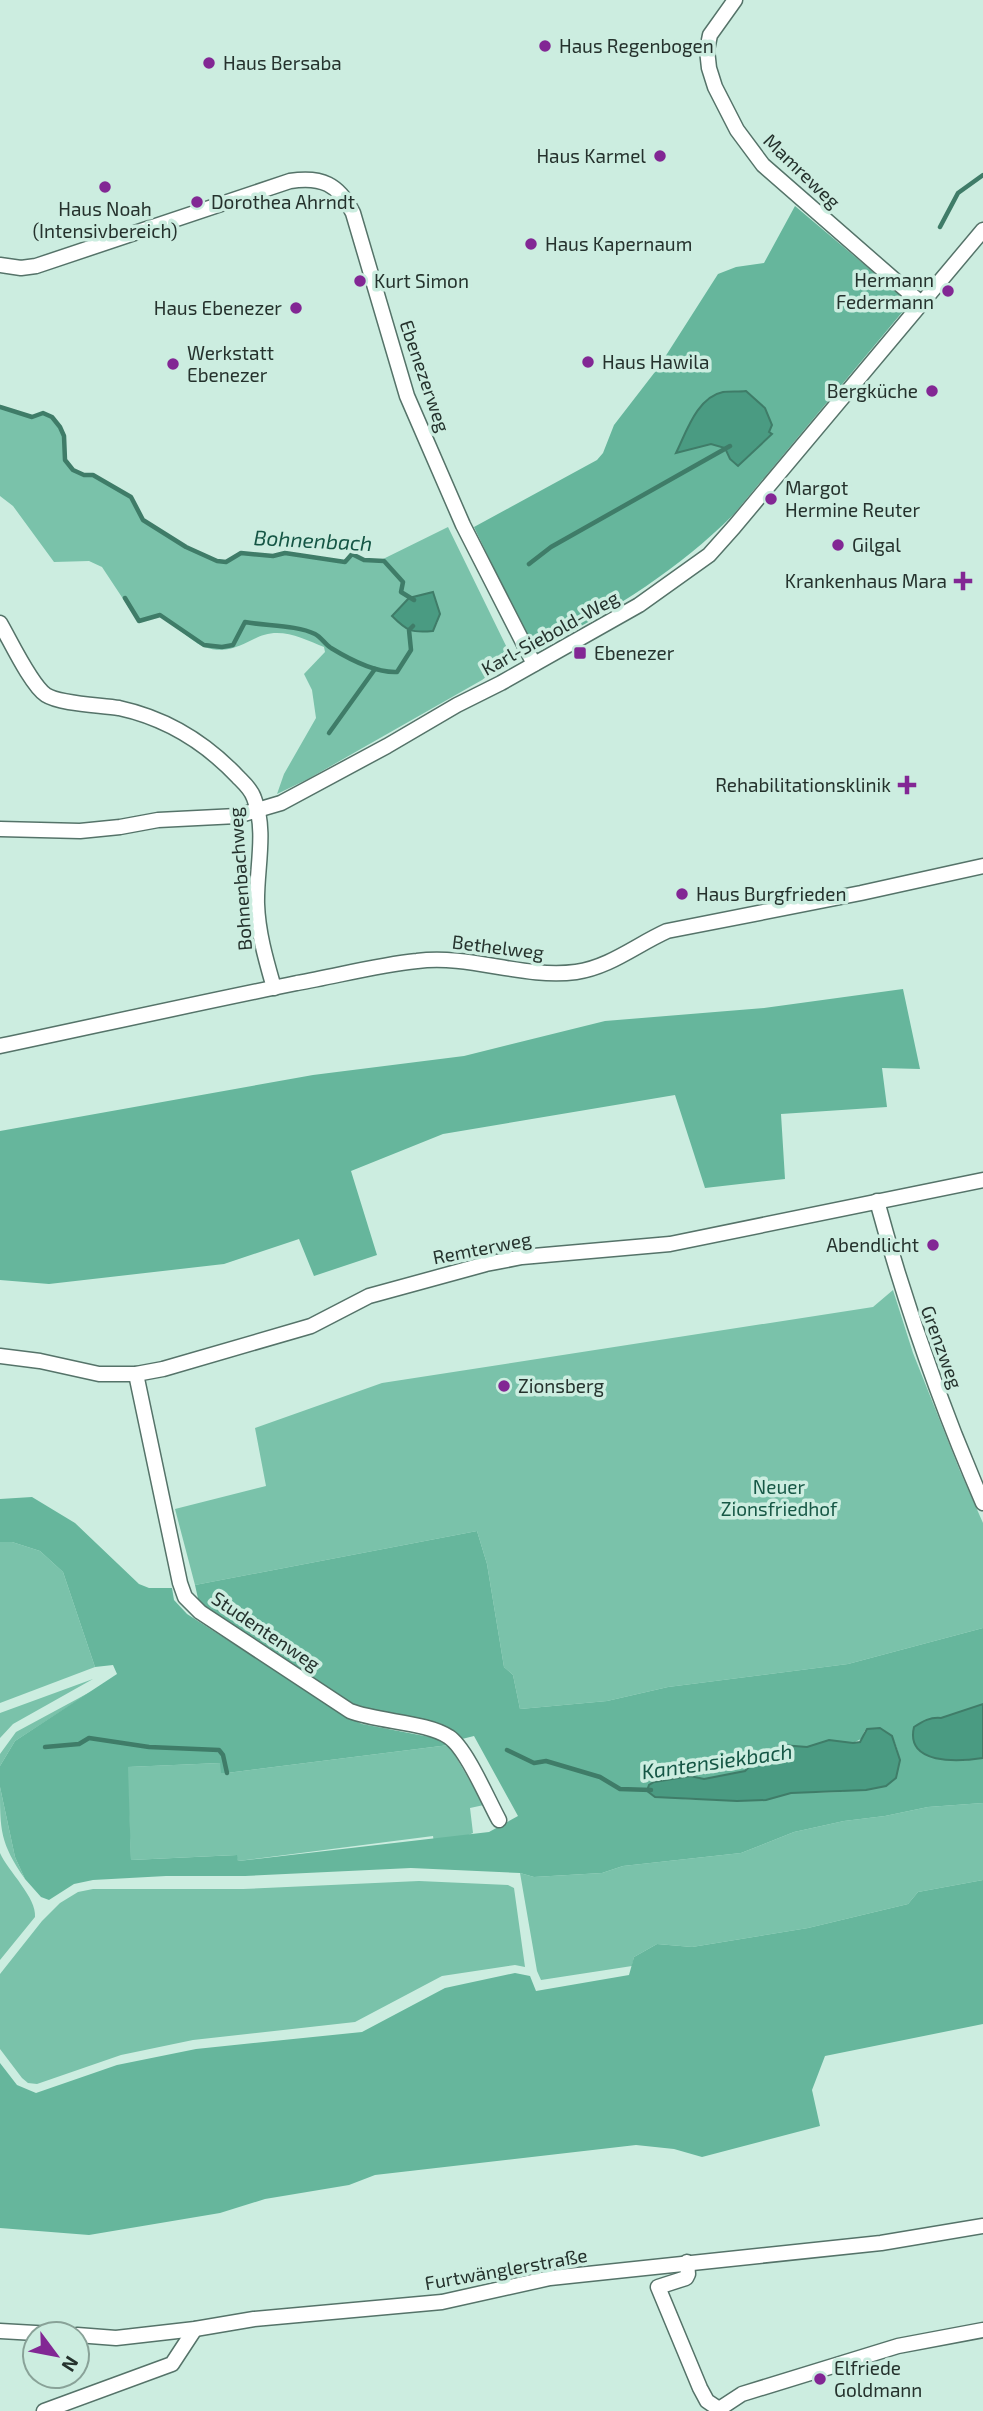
<svg xmlns="http://www.w3.org/2000/svg" width="983" height="2411" viewBox="0 0 983 2411" font-family="'Exo 2',sans-serif">
	<style>
		.green { fill: #7ac2aa; fill-rule: evenodd }
		.forest { fill: #66b69c; fill-rule: evenodd }
		.water { fill: #4a9b82; stroke: #3f7c68; stroke-width: 2 }
		.lines { fill: none; stroke-linecap: round; stroke-linejoin: round }
		.stream { stroke: #3f7c68; stroke-width: 4.5 }
		.minor-casing { stroke: #557369; stroke-width: 17 }
		.minor { stroke: #fff; stroke-width: 14 }
		.poi-dot { fill: #822794; stroke: #ccede0; stroke-width: 2.5 }
		.labels { text-anchor: middle; stroke-width: 7; stroke-linejoin: round; paint-order: stroke }
		.poi-label { font-size: 19px; fill: #25322d; stroke: #ccede0; text-anchor: start }
		.street-label { font-size: 19px; fill: #25322d; stroke: #ccede0 }
		.park-label { font-size: 19px; fill: #175846; stroke: #ccede0 }
		.water-label { font-size: 21px; font-style: italic; fill: #155645; stroke: #ccede0 }
	</style>
	<rect width="100%" height="100%" fill="#ccede0"/>
	<g class="green">
		<path d="M0 407 32 417 43 413 52 417 60 427 64 436 65 460 73 470 84 475H93L131 497 143 520 186 547 217 561 226 562 241 553 272 556 285 553 345 562 352 554 364 560 377 562 448 527 512 658 482 680 308 779 277 794 284 774 316 718 312 690 304 674 325 652 324 647C309 641 293 633 277 633 250 633 238 658 204 647 194 643 171 622 160 615L139 623 102 567 89 561 54 562 13 506 0 496ZM433 592 438 621 433 631C412 633 407 631 392 617Z"/>
		<polygon points="893,1290 913,1353 960,1471 983,1523 983,1628 848,1664 668,1687 607,1701 520,1709 513,1675 504,1667 487,1564 477,1531 195,1585 175,1509 266,1486 255,1428 382,1383 873,1307"/>
		<polygon points="0,1542 12,1542 40,1551 63,1572 95,1667 0,1703"/>
		<polygon points="93,1679 13,1724 0,1738 0,1713"/>
		<polygon points="92,1691 15,1741 0,1766 0,1754 16,1732"/>
		<polygon points="449,1745 484,1805 470,1808 473,1833 435,1850 433,1836 238,1861 236,1855 131,1860 127,1767 220,1763 227,1773"/>
		<path d="M0 1787 15 1857 25 1879C0 1843 0 1830 0 1787Z"/>
		<polygon points="983,1803 983,1880 918,1892 908,1904 808,1928 692,1947 657,1944 634,1957 632,1966 541,1980 537,1971 520,1873 534,1877 602,1873 623,1866 741,1853 794,1832 844,1821 885,1816 928,1807"/>
		<path d="M0 1853C8 1871 37 1898 35 1917L0 1960Z"/>
		<polygon points="419,1881 508,1885 514,1888 525,1967 515,1965 442,1976 355,2022 193,2040 121,2055 37,2084 28,2083 22,2078 0,2049 0,1974 42,1921 60,1903 78,1892 93,1889 243,1889"/>
	</g>
	<g class="forest">
		<path d="M795 206 898 293 903 302 904 310 733 515C679 569 615 609 548 644L541 643 524 631 474 527 597 460 603 453 614 425 658 368 718 274 736 267 764 263ZM721 392 769 427V432L730 459 725 448 711 444 698 410Z"/>
		<polygon points="903,989 920,1069 882,1068 887,1107 781,1114 785,1179 705,1188 675,1095 443,1134 351,1171 377,1255 314,1276 299,1239 224,1264 49,1284 0,1280 0,1131 313,1075 464,1056 605,1021 764,1008"/>
		<path d="M32 1497 75 1523 139 1584 149 1588H172L174 1600 187 1614 346 1716 362 1724 440 1739 449 1745 227 1773H221L220 1763 128 1767 131 1860 237 1855 238 1861 489 1832 518 1816 474 1736 462 1739C435 1715 385 1717 351 1703L199 1603 195 1585 477 1531 487 1564 504 1667 513 1675 520 1709 607 1701 668 1687 848 1664 983 1628V1704L941 1718 935 1717 962 1761 983 1758V1803L928 1807 885 1816 844 1821 794 1832 741 1853 623 1866 602 1873 534 1877 520 1873 411 1868 245 1876H166L93 1880 74 1884 49 1900 41 1897 25 1879 15 1857 0 1787V1766L15 1741 117 1674 113 1665 95 1667 63 1572 40 1551 12 1542H0V1499ZM867 1728C892 1727 895 1739 900 1760L842 1792 791 1793 766 1800 737 1801 682 1799 650 1794 649 1785 654 1782 690 1776 704 1779 745 1771 760 1756 782 1745 807 1747 829 1740 853 1743 863 1738 864 1732Z"/>
		<polygon points="983,1880 983,2024 825,2056 812,2090 820,2126 702,2157 674,2149 636,2145 375,2175 349,2185 265,2199 220,2213 89,2235 0,2228 0,2063 17,2085 36,2093 117,2065 196,2049 362,2032 445,1988 515,1973 530,1976 536,1991 629,1975 634,1957 657,1944 692,1947 808,1928 908,1904 918,1892"/>
	</g>
	<g class="water">
		<path d="M746 391 765 408 772 425 769 432 772 434 738 466 730 459 725 448 711 444 676 453C686 433 697 397 723 392 730 391 739 392 746 391Z"/>
		<path d="M433 592 440 614 433 631C411 633 407 631 392 616L409 598Z"/>
		<path d="M983 1704V1758C958 1762 905 1765 914 1727 923 1721 930 1717 941 1718Z"/>
		<polygon points="880,1728 892,1736 900,1760 896,1778 886,1786 866,1790 791,1793 766,1800 737,1801 655,1797 647,1791 649,1785 654,1782 690,1776 704,1779 745,1771 760,1756 782,1745 807,1747 829,1740 853,1743 860,1742 867,1729"/>
	</g>
	<g class="lines">
		<g class="stream">
			<polyline points="940,227 958,193 983,175"/>
			<polyline points="0,407 32,417 43,413 52,417 60,427 64,436 65,460 73,470 84,475 93,475 131,497 143,520 186,547 217,561 226,562 241,553 273,556 285,553 345,562 352,554 364,560 384,561 403,582 401,592 414,600"/>
			<polyline points="529,564 551,547 730,446"/>
			<path d="M125 598 139 621 160 615 204 645 222 647 233 645 245 622C265 626 297 625 315 634 321 637 325 644 331 648 349 659 376 673 397 672L411 650 409 630 413 626"/>
			<polyline points="329,733 375,669"/>
			<polyline points="45,1747 79,1744 89,1738 149,1747 219,1750 223,1755 227,1773"/>
			<polyline points="507,1750 534,1763 546,1761 600,1777 620,1789 651,1790"/>
		</g>
		<g class="minor-casing">
			<g id="minor">
				<polyline points="735,0 710,35 707,50 709,68 715,87 737,130 763,165 921,303"/>
				<path d="M0 265 21 268 36 266 290 181C321 176 339 184 353 213L407 396 463 525 534 664"/>
				<path d="M0 623C10 640 31 685 46 695 60 704 101 705 119 708 165 718 206 743 238 777 244 783 251 789 254 798 267 831 256 870 257 904 258 933 266 960 274 988"/>
				<polyline points="0,829 80,831 120,827 158,820 237,816 281,803 387,746 457,705 501,683 639,605 709,555 734,527 983,230"/>
				<path d="M0 1046C99 1025 198 1003 297 983 337 976 377 965 417 961 470 954 523 979 576 972 610 967 636 945 667 931L861 893 983 866"/>
				<path d="M877 1201C905 1304 940 1404 983 1503"/>
				<polyline points="0,1356 40,1361 99,1374 136,1374 163,1369 311,1326 369,1296 486,1264 522,1257 670,1244 983,1180"/>
				<path d="M136 1374 180 1583 185 1597 200 1612 350 1711C378 1722 428 1722 449 1737 466 1748 488 1800 499 1820"/>
				<polyline points="687,2262 688,2274 686,2278 658,2287 700,2388 707,2401 719,2409"/>
				<polyline points="0,2331 53,2334"/>
				<polyline points="77,2335 116,2338 195,2329 254,2319 442,2302 550,2278 881,2243 983,2226"/>
				<polyline points="719,2409 742,2394 898,2346 983,2330"/>
				<polyline points="44,2411 172,2364 195,2329"/>
			</g>
		</g>
		<use href="#minor" class="minor"/>
	</g>
	<g class="poi-dot">
		<circle cx="545" cy="46" r="7"/>
		<circle cx="209" cy="63" r="7"/>
		<circle cx="660" cy="156" r="7"/>
		<circle cx="105" cy="187" r="7"/>
		<circle cx="197" cy="202" r="7"/>
		<circle cx="531" cy="244" r="7"/>
		<circle cx="360" cy="281" r="7"/>
		<circle cx="948" cy="291" r="7"/>
		<circle cx="296" cy="308" r="7"/>
		<circle cx="588" cy="362" r="7"/>
		<circle cx="173" cy="364" r="7"/>
		<circle cx="932" cy="391" r="7"/>
		<circle cx="771" cy="499" r="7"/>
		<circle cx="838" cy="545" r="7"/>
		<path d="M959.5 570.5h7v7h7v7h-7v7h-7v-7h-7v-7h7z"/>
		<rect x="573" y="646" width="14" height="14" rx="3.5"/>
		<path d="M903.5 774.5h7v7h7v7h-7v7h-7v-7h-7v-7h7z"/>
		<circle cx="682" cy="894" r="7"/>
		<circle cx="933" cy="1245" r="7"/>
		<circle cx="504" cy="1386" r="7"/>
		<circle cx="820" cy="2379" r="7"/>
	</g>
	<g class="labels">
		<g class="poi-label">
			<text x="559" y="53">Haus Regenbogen</text>
			<text x="223" y="70">Haus Bersaba</text>
			<text x="646" y="163" text-anchor="end">Haus Karmel</text>
			<text x="211" y="209">Dorothea Ahrndt</text>
			<text x="105" y="216" text-anchor="middle">Haus Noah<tspan x="105" dy="22">(Intensivbereich)</tspan></text>
			<text x="545" y="251">Haus Kapernaum</text>
			<text x="934" y="287" text-anchor="end">Hermann<tspan x="934" dy="22">Federmann</tspan></text>
			<text x="374" y="288">Kurt Simon</text>
			<text x="282" y="315" text-anchor="end">Haus Ebenezer</text>
			<text x="187" y="360">Werkstatt<tspan x="187" dy="22">Ebenezer</tspan></text>
			<text x="602" y="369">Haus Hawila</text>
			<text x="918" y="398" text-anchor="end">Bergküche</text>
			<text x="785" y="495">Margot<tspan x="785" dy="22">Hermine Reuter</tspan></text>
			<text x="852" y="552">Gilgal</text>
			<text x="947" y="588" text-anchor="end">Krankenhaus Mara</text>
			<text x="594" y="660">Ebenezer</text>
			<text x="891" y="792" text-anchor="end">Rehabilitationsklinik</text>
			<text x="696" y="901">Haus Burgfrieden</text>
			<text x="919" y="1252" text-anchor="end">Abendlicht</text>
			<text x="518" y="1393">Zionsberg</text>
			<text x="834" y="2375">Elfriede<tspan x="834" dy="22">Goldmann</tspan></text>
		</g>
		<g class="street-label">
			<text transform="translate(802 171) rotate(44)" y="7">Mamreweg</text>
			<text transform="translate(425 376) rotate(71)" y="7">Ebenezerweg</text>
			<text transform="translate(550 633) rotate(-29)" y="7">Karl-Siebold-Weg</text>
			<text transform="translate(240 879) rotate(-94)" y="7">Bohnenbachweg</text>
			<text transform="translate(498 947) rotate(7)" y="7">Bethelweg</text>
			<text transform="translate(482 1248) rotate(-11)" y="7">Remterweg</text>
			<text transform="translate(942 1347) rotate(70)" y="7">Grenzweg</text>
			<text transform="translate(266 1631) rotate(34)" y="7">Studentenweg</text>
			<text transform="translate(506 2269) rotate(-10)" y="7">Furtwänglerstraße</text>
		</g>
		<g class="park-label">
			<text x="779" y="1494">Neuer<tspan x="779" dy="22">Zionsfriedhof</tspan></text>
		</g>
		<g class="water-label">
			<text transform="translate(313 541) rotate(3)" y="7">Bohnenbach</text>
			<text transform="translate(717 1762) rotate(-8)" y="7">Kantensiekbach</text>
		</g>
	</g>
	<g transform="translate(56 2355) rotate(122)"><circle r="33" fill="#ccede0" stroke="#89a298" stroke-width="2"/>
	<path d="M0-5L12 26L0 18L-12 26Z" fill="#822794"/>
	<text y="-10" font-size="19" font-weight="bold" text-anchor="middle" fill="#25322d">N</text>
	</g>
</svg>
